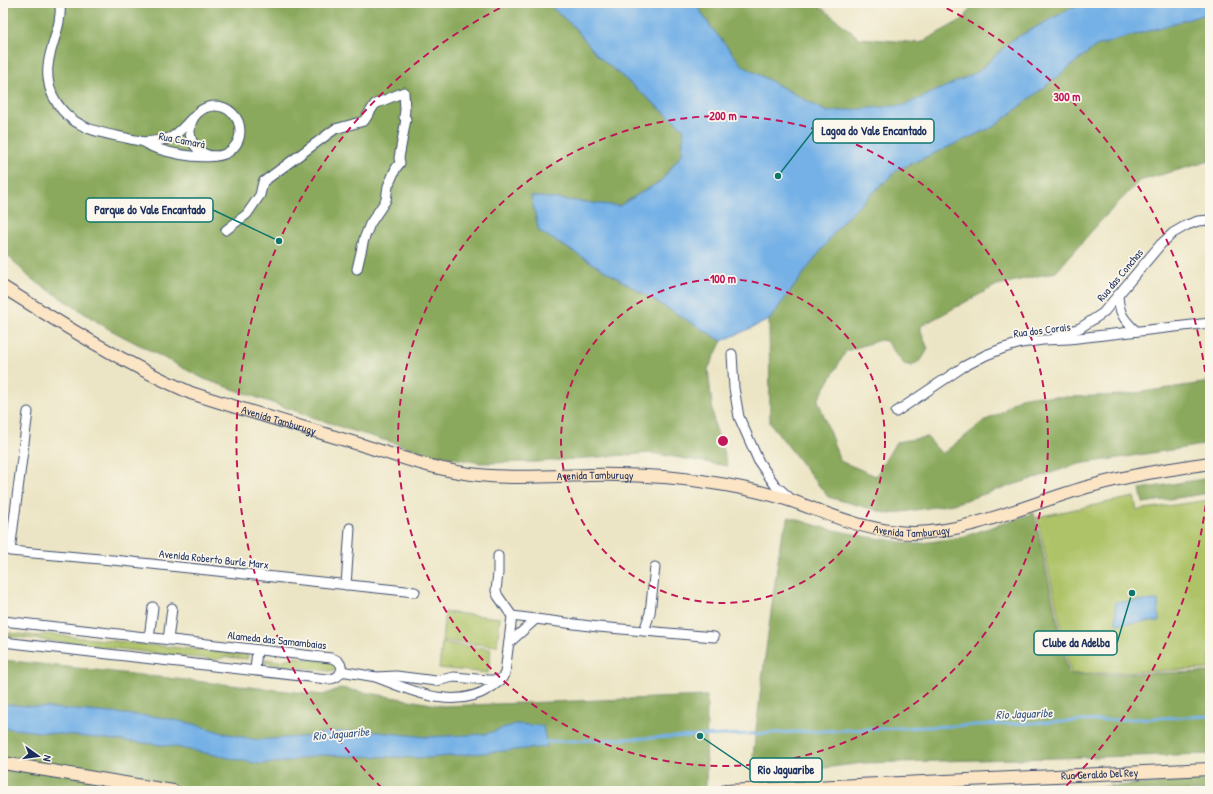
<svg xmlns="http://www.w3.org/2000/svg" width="1213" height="794" viewBox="0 0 1213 794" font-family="'Patrick Hand',sans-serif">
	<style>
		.green { fill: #aec368; stroke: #647963 }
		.forest { fill: #8aa95c; stroke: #526c5d }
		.water { fill: #74b1e6; stroke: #4870a2 }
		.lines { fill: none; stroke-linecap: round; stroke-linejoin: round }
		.stream { stroke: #74b1e6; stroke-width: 3 }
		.minor-casing { stroke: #3a4a6d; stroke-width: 11 }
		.secondary-casing { stroke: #3a4a6d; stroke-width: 14 }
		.minor { stroke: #fff; stroke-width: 9 }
		.secondary { stroke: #fce5c4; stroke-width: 12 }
		.ring { fill: none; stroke: #c2185b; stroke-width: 2; stroke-dasharray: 7 5 }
		.labels { text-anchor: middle; stroke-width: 3.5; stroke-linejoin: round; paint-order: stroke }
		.street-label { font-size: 11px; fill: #1b2f5e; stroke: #fbf7ec }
		.water-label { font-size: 12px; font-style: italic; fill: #365687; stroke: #fbf7ec }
		.centre { fill: #c2185b; stroke: #fbf7ec; stroke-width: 2 }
		.ring-label { font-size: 12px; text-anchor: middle; font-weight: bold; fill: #c2185b; stroke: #fbf7ec; stroke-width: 3.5; stroke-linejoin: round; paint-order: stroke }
		.leader { fill: none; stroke: #0f766e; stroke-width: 1.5 }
		.callout-dot { fill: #0f766e; stroke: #fbf7ec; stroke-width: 1.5 }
		.callout { fill: #fbf7ec; stroke: #0f766e; stroke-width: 1.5 }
		.callout-label { font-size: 12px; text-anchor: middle; font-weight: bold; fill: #1b2f5e }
	</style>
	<rect width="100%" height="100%" fill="#fbf7ec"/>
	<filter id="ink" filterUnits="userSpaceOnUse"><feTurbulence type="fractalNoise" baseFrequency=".025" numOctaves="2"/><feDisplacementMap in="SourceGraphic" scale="8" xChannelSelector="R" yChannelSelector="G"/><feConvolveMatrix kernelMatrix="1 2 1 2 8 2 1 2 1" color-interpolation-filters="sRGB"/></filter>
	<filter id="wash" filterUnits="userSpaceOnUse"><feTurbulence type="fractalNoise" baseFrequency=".012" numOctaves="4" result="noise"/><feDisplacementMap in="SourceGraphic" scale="16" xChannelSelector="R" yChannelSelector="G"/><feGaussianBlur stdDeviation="0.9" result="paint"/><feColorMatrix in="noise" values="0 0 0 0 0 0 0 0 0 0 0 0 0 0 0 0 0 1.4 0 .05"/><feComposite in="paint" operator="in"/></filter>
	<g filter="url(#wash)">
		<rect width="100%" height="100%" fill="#ece5c5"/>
		<g class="green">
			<polygon points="1134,497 1137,510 1210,500 1210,669 1071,674 1037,517"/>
			<polygon points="445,612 500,618 497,646 442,641"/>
			<polygon points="9,633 39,636 47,634 248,655 247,659 227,657 215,660 8,636"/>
			<polygon points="442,643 491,649 488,673 439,668"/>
			<polygon points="295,657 331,662 334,663 336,666 335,670 329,671 265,663 265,659 279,661"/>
		</g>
		<g class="forest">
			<polygon points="6,3 547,3 575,28 598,56 684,129 682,154 661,181 619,207 531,196 539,231 722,341 708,369 714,423 728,466 651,453 536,462 480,463 431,454 347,429 204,379 107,328 30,278 3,251 3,12"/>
			<polygon points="695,3 816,3 859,38 920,43 965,18 973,3 1081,3 1012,40 978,72 905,106 827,112 743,66 710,26"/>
			<polygon points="1210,13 1210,161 1139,181 1098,224 1056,272 997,285 921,326 921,332 928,349 922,359 912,366 904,364 886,341 880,340 846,351 818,400 840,461 876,476 896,442 927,437 942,454 986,420 1002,412 1012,403 1024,396 1068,397 1121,395 1210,382 1210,444 1079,464 953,504 890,514 828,497 770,423 769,320 843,221 897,170 995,126 1096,46"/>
			<polygon points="1210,478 1210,493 1143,503 1140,489"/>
			<polygon points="1034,513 1069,675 1210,672 1210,754 863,763 777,774 760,770 753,756 762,679 781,538 789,517 824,528 869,537 916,544 962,537"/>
			<polygon points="3,660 323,695 340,688 443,706 707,696 706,791 3,791"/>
			<polygon points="1210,780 1210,791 1072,791 1110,786"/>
		</g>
		<g class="water">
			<polygon points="547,3 695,3 710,26 743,66 827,112 905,105 978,72 1012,40 1081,3 1210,3 1210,13 1096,46 995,126 897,170 843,221 769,320 722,341 539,231 531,196 619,206 661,181 682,154 684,129 598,56 575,28"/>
			<polygon points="1158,600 1159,621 1116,624 1115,602"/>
			<polygon points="3,704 160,717 194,724 223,733 257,740 300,737 329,732 368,731 427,737 486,734 516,724 543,726 547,747 427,758 318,755 285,762 259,764 171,746 3,728"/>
		</g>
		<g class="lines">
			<polyline class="stream" points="542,742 1210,716"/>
		</g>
	</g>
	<g filter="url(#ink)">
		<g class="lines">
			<g class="minor-casing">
				<g id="minor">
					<path d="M60 3C63 29 45 52 48 78 49 90 55 102 63 111 80 130 103 133 126 138 132 140 139 140 144 142 148 144 151 147 155 148 174 154 196 159 215 156"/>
					<circle cx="215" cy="131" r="25"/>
					<path d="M144 142C172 140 173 139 192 118"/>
					<polyline points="226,230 247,214 260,195 263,182 335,129 364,121 375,104 404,92 405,110 404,117 406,119 399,158 400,163 396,168 388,186 386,200 370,224 364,239 357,269"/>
					<path d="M1118 295C1119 313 1123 319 1136 331"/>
					<polyline points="1056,336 1080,328 1103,313 1161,244 1173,233 1187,225 1198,221 1210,220"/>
					<polyline points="732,354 734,388 739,417 759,462 775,485 791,499"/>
					<polyline points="28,412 10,551 123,561 415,592"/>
					<polyline points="896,412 963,367 986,355 1004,348 1021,343 1043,340 1069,339 1210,323"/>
					<polyline points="346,585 350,528"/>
					<polyline points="512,616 598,627 714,637"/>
					<path d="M3 621 331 658C348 662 343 680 327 679L3 642"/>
					<polyline points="644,631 650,613 655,567"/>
					<polyline points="149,638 153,607"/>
					<polyline points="168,640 172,608"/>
					<polyline points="509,643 536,619"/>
					<polyline points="255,670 257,650"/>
					<polyline points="341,671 376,677 396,676 436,681 454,677 488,680 501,680"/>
					<path d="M376 677C412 691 454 711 490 688 496 684 502 680 505 673L512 616 498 596 496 591 498 573V556"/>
				</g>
			</g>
			<g class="secondary-casing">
				<g id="secondary">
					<path id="s1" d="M3 287C63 325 125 364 191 393 247 411 305 428 362 445 400 457 439 471 479 475 515 479 553 476 589 475 635 474 681 477 726 485 748 489 771 494 792 501 832 515 870 533 914 533 973 532 1035 501 1091 486 1130 475 1170 469 1210 463"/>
					<polyline points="3,763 173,791"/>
					<path id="s2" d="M725 791 1210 769"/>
				</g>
			</g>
			<use href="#minor" class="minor"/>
			<use href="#secondary" class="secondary"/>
		</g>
	</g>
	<g class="ring">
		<circle cx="723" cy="441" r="162"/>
		<circle cx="723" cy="441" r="325"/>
		<path d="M1210 445A487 487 0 0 1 1064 788M382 788A487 487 0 0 1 510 3M936 3A487 487 0 0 1 1210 437"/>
	</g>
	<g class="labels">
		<g class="street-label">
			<text transform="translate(182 140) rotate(11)" y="4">Rua Camará</text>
			<text transform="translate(1120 275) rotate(-50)" y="4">Rua das Conchas</text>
			<text transform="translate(1042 330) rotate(-7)" y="4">Rua dos Corais</text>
			<text dy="4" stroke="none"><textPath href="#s1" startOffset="308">Avenida Tamburugy</textPath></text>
			<text dy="4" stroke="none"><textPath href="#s1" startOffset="632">Avenida Tamburugy</textPath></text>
			<text dy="4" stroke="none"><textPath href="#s1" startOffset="956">Avenida Tamburugy</textPath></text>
			<text transform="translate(214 559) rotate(6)" y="4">Avenida Roberto Burle Marx</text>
			<text transform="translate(277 640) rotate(6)" y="4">Alameda das Samambaias</text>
			<text dy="4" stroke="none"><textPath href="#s2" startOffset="375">Rua Geraldo Del'Rey</textPath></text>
		</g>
		<g class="water-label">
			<text transform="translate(1024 714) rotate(-2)" y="4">Rio Jaguaribe</text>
			<text transform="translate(341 734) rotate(-5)" y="4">Rio Jaguaribe</text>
		</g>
	</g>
	<circle cx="723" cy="441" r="6" class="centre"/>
	<g class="ring-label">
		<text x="1067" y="101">300 m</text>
		<text x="723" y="120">200 m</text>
		<text x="723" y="283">100 m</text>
	</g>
	<path class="leader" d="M778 176L813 131M279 241L213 210M1132 593L1117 643M700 736L750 770"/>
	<g class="callout-dot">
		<circle cx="778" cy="176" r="4"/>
		<circle cx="279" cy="241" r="4"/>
		<circle cx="1132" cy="593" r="4"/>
		<circle cx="700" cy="736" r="4"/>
	</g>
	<g class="callout">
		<rect x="813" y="119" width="121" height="24" rx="4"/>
		<rect x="86" y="198" width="127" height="24" rx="4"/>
		<rect x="1034" y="631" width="83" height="24" rx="4"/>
		<rect x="750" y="758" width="72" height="24" rx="4"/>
	</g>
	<g class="callout-label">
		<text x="874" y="135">Lagoa do Vale Encantado</text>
		<text x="150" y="214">Parque do Vale Encantado</text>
		<text x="1076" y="647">Clube da Adelba</text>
		<text x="786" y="774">Rio Jaguaribe</text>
	</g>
	<rect width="1213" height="794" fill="none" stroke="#fbf7ec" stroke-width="16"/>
	<g transform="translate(38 756) rotate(104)" stroke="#fbf7ec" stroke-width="3" paint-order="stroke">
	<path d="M0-3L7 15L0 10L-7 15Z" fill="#1b2f5e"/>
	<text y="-6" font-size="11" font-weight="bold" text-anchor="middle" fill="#1b2f5e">N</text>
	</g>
</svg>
